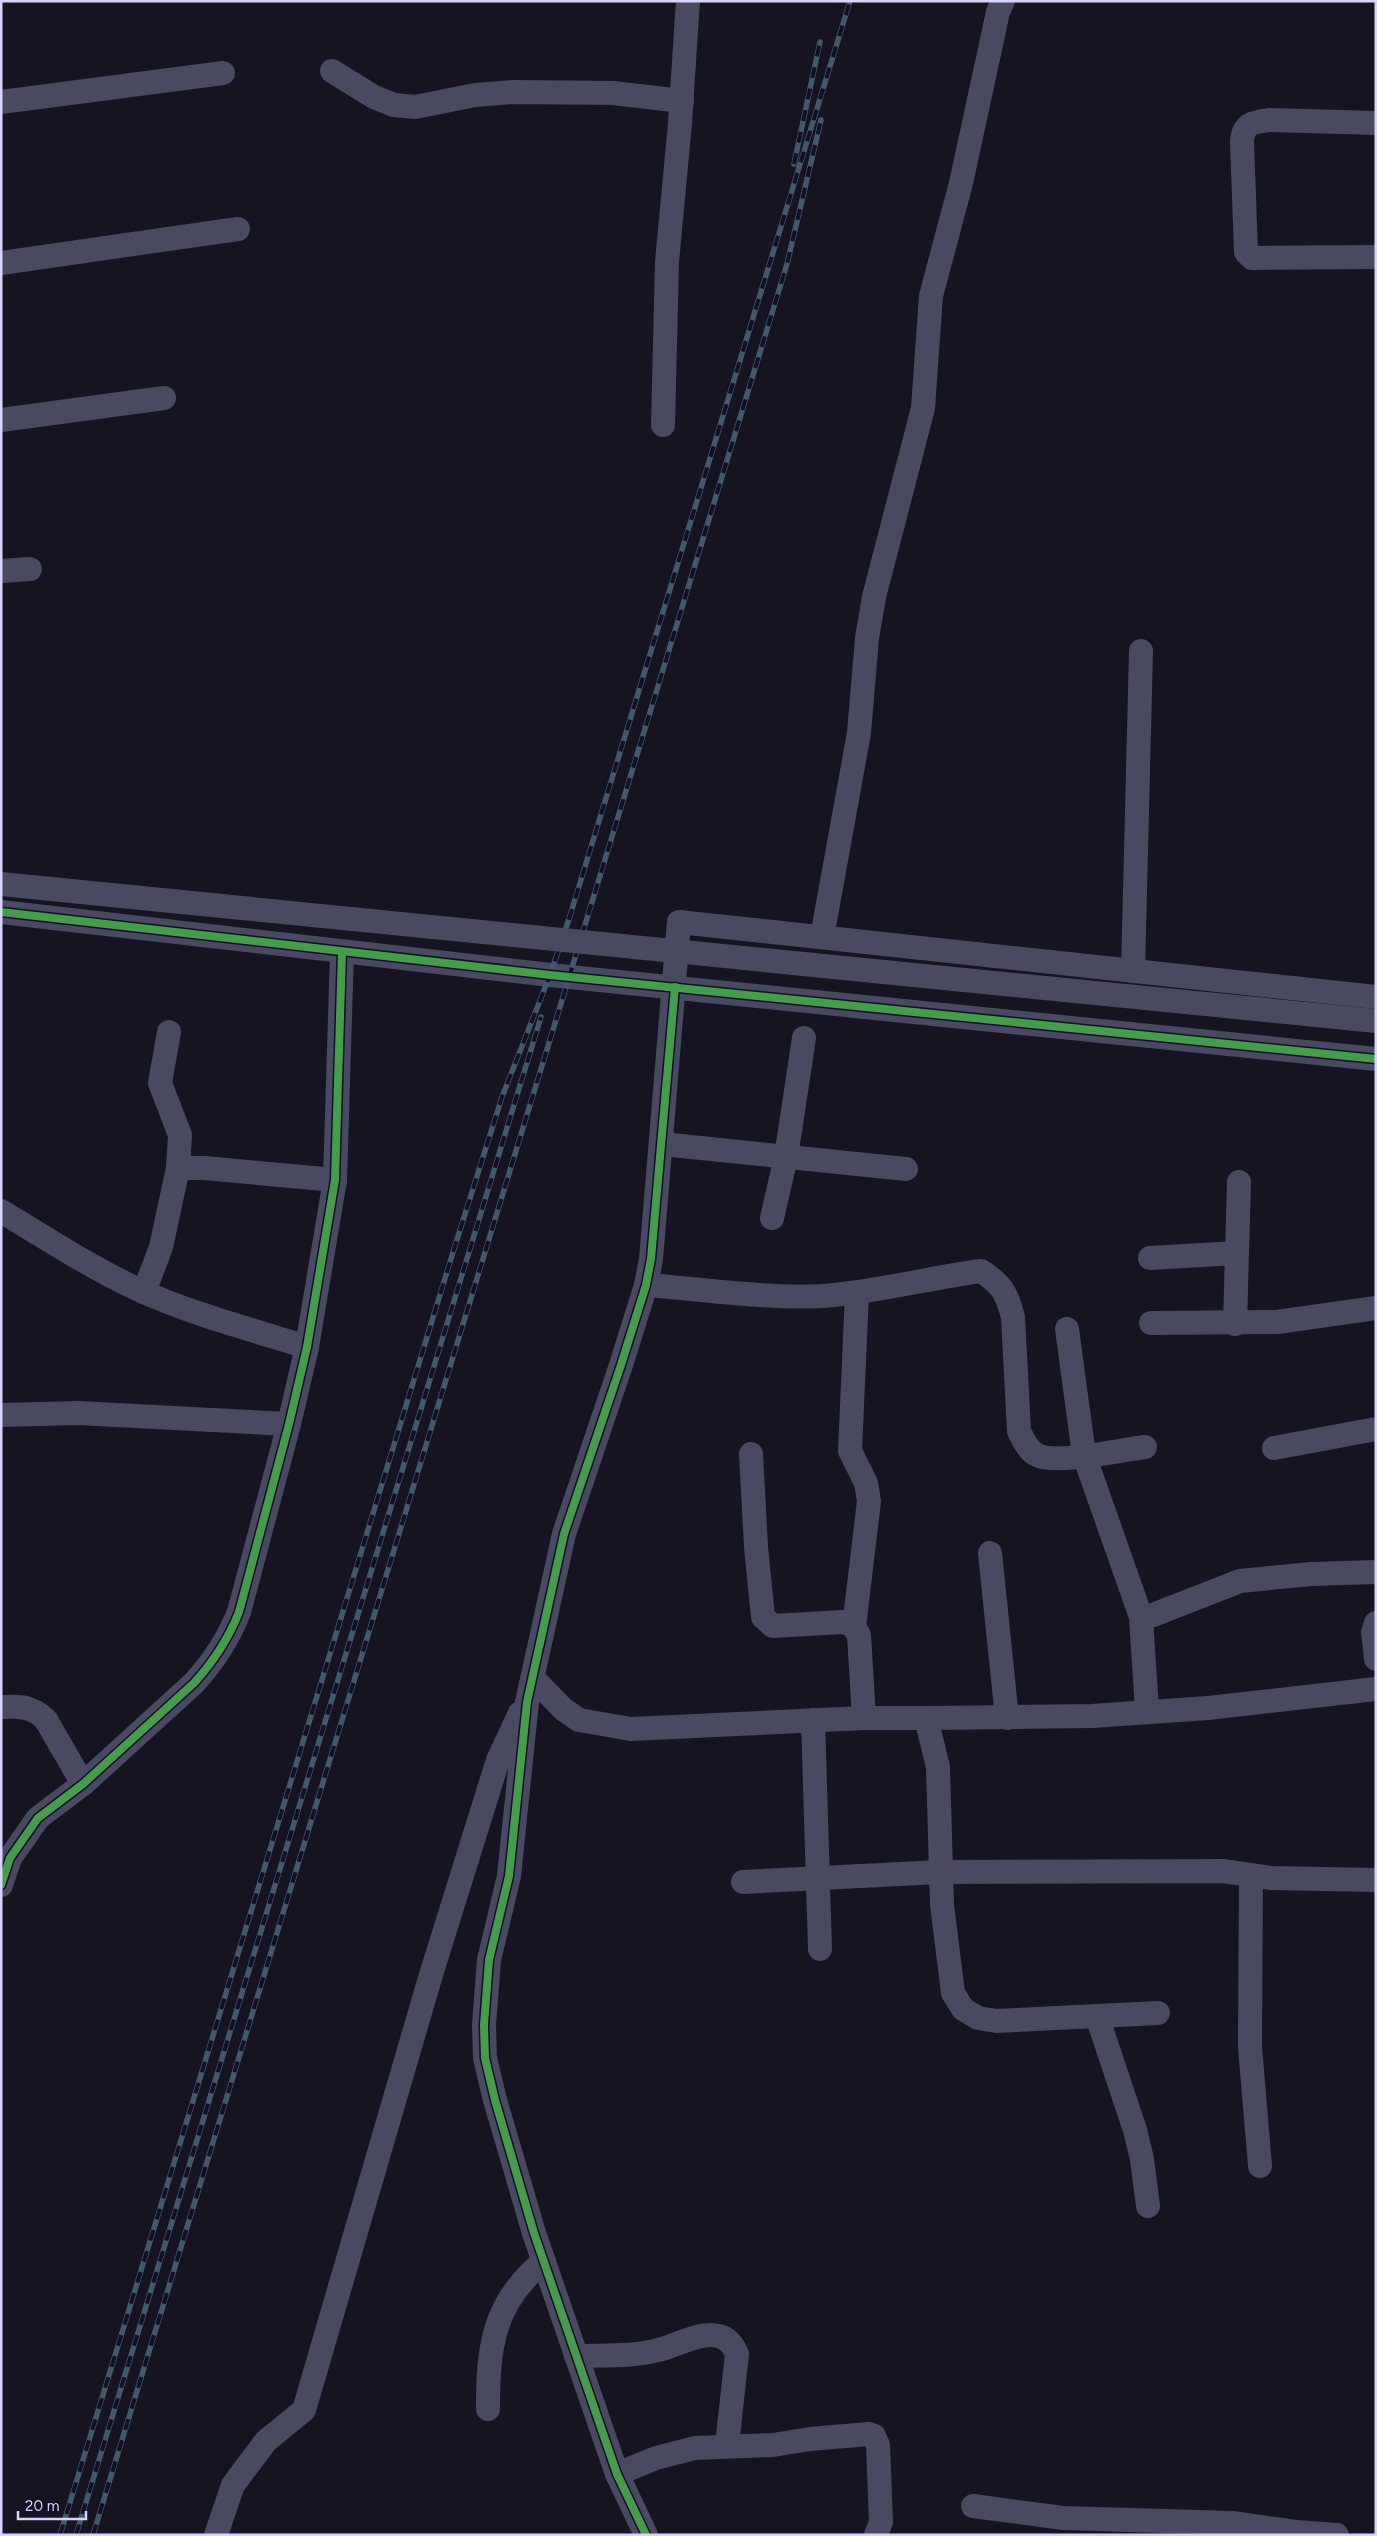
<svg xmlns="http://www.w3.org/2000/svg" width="1377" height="2536" viewBox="0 0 1377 2536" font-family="Figtree,sans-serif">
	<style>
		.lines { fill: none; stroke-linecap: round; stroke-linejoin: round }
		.minor { stroke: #4a4962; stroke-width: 24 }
		.rail-casing { stroke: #43596b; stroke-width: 5.5 }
		.rail { stroke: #130f26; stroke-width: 4; stroke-dasharray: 11; stroke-linecap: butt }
		.minor-bridge { stroke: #4a4962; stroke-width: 24 }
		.cycleway-casing { stroke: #130f26; stroke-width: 11 }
		.cycleway { stroke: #469c4c; stroke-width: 8 }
	</style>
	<rect width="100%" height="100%" fill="#161421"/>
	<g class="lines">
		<g class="minor">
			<polyline points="332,71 374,97 394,105 415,107 475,95 514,92 613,93 682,101"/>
			<polyline points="1,102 223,73"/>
			<path d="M1376 123 1269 120C1253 122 1243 123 1242 142L1246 252 1252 258 1376 257"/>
			<polyline points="1,263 238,229"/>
			<polyline points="1,420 164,398"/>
			<polyline points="663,425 667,262 680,123 688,1"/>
			<polyline points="1,571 30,569"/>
			<polyline points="1,912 550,975 1376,1059"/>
			<polyline points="822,937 859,733 867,638 874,597 923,408 931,296 961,183 998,12 1003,1"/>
			<polyline points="1133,971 1141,651"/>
			<polyline points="169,1032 160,1083 180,1135 178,1168"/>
			<polyline points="662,1144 906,1169"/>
			<path d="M1 1211C46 1238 90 1267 137 1289 191 1314 250 1329 307 1347"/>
			<polyline points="772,1218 786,1157 804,1038"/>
			<polyline points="1150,1258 1237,1253"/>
			<path d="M646 1285C703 1289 766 1299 823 1296 877 1292 928 1278 981 1271 1002 1284 1007 1294 1013 1317L1019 1431C1023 1439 1028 1451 1037 1455 1057 1465 1120 1450 1145 1447"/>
			<polyline points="144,1292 161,1247 178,1168 204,1168 335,1180"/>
			<polyline points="1151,1323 1277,1322 1376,1308"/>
			<polyline points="1235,1324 1239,1182"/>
			<polyline points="1067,1329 1084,1455 1141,1617 1153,1615 1240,1581 1311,1574 1376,1572"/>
			<polyline points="1,1415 78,1413 289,1424"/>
			<polyline points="1274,1448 1376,1429"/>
			<path d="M751 1454 756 1547 763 1617 773 1626 842 1622C851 1623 854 1627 859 1635L864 1718"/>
			<polyline points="990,1553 1007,1718"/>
			<polyline points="1141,1617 1147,1711"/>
			<polyline points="1376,1623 1373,1632 1376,1659"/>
			<polyline points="854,1627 869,1501 866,1483 850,1451 857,1293"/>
			<polyline points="533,1678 563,1709 579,1720 631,1729 864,1718 926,1718 938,1767 942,1905 953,1993 963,2009 978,2018 996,2021 1158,2013"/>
			<path d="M1 1707C20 1706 32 1706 46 1720L83 1784"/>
			<polyline points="926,1718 1092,1716 1208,1708 1376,1689"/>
			<polyline points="813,1720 820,1949"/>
			<polyline points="1251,1875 1250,2047 1260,2166"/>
			<polyline points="743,1882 940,1872 1223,1871 1272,1878 1376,1880"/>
			<path d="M1 1885 10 1858 38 1818 83 1784 194 1683C214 1661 228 1640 239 1612L289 1424 307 1347 335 1180 342 952"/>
			<polyline points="1097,2016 1135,2130 1142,2159 1148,2206"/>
			<path d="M576 2356C603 2355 632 2357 658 2350 675 2346 693 2335 711 2335 724 2335 732 2342 737 2354L727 2445"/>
			<path d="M488 2409C488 2347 493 2302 544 2261"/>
			<polyline points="617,2474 656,2458 695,2448 773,2445 810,2439 869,2434 874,2436 878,2445 881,2522 876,2535"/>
			<polyline points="973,2506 1063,2518 1232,2523 1296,2532 1337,2535"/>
			<polyline points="216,2535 233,2485 266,2441 304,2410 430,1978 498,1760 520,1713"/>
			<polyline points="646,2535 617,2474 534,2233 495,2100 485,2058 484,2025 489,1960 509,1876 527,1702 564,1534 621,1365 646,1285 651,1259 679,922 1376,997"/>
		</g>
		<g class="rail-casing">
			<g id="rail">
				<polyline points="794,164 820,42"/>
				<polyline points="60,2535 454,1249 502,1097 550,975 569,919 850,1"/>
				<polyline points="76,2535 541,1017"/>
				<polyline points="93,2535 787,264 821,120"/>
			</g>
		</g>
		<use href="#rail" class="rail"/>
		<polyline class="minor-bridge" points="1,884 1376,1021"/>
		<g class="cycleway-casing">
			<g id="cycleway">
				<polyline points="1,912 550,975 1376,1059"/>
				<path d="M1 1885 10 1858 38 1818 83 1784 194 1683C214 1661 228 1640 239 1612L289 1424 307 1347 335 1180 342 952"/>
				<polyline points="646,2535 617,2474 534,2233 495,2100 485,2058 484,2025 489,1960 509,1876 527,1702 564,1534 621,1365 646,1285 651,1259 675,987"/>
			</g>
		</g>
		<use href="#cycleway" class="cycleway"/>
	</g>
	<rect width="1377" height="2536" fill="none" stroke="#d9d4ff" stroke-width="5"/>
	<path d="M18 2511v8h68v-8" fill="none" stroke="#d9d4ff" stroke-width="2.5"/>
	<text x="25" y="2511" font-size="15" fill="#d9d4ff" stroke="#130f26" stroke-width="4" paint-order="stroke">20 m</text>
</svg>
